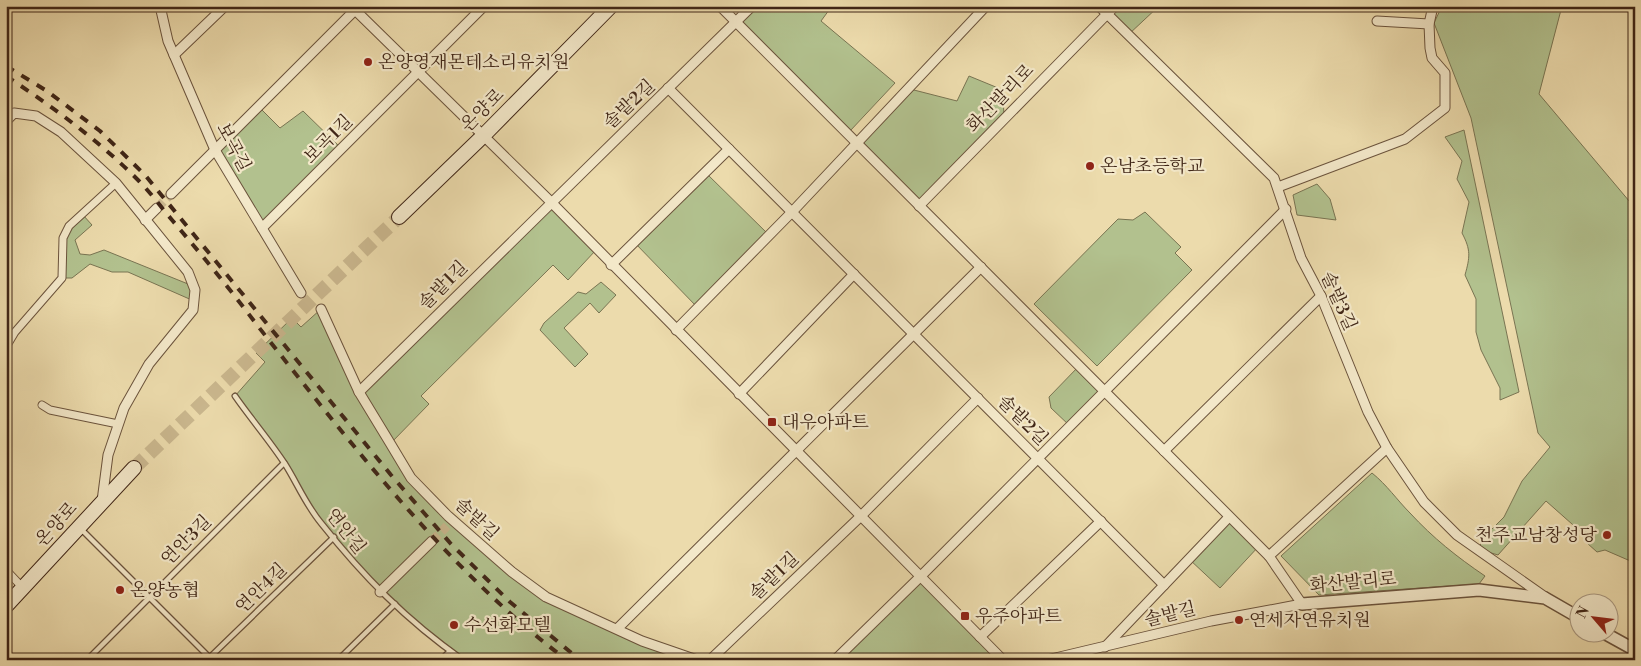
<svg xmlns="http://www.w3.org/2000/svg" width="1641" height="666" viewBox="0 0 1641 666" font-family="'Libre Bodoni','Noto Serif KR',serif">
	<style>
		.green { fill: #b2c18e; stroke: #797452 }
		.lines { fill: none; stroke-linecap: round; stroke-linejoin: round }
		.minor-tunnel { stroke: #cab78e; stroke-width: 9; stroke-dasharray: 9 4.5; stroke-linecap: butt }
		.secondary-tunnel { stroke: #cab78e; stroke-width: 14; stroke-dasharray: 14 7; stroke-linecap: butt }
		.service-casing { stroke: #6b533c; stroke-width: 7 }
		.pedestrian-casing { stroke: #6b533c; stroke-width: 9 }
		.minor-casing { stroke: #6b533c; stroke-width: 11 }
		.tertiary-casing { stroke: #6b533c; stroke-width: 14 }
		.secondary-casing { stroke: #402617; stroke-width: 16 }
		.service { stroke: #f3e8c9; stroke-width: 4.5 }
		.pedestrian { stroke: #f3e8c9; stroke-width: 7 }
		.minor { stroke: #f3e8c9; stroke-width: 9 }
		.tertiary { stroke: #f3e8c9; stroke-width: 11 }
		.secondary { stroke: #f3e8c9; stroke-width: 14 }
		.rail { stroke: #402617; stroke-width: 4; stroke-dasharray: 9 9; stroke-linecap: butt }
		.poi-dot { fill: #8f2418; stroke: #f3e8c9; stroke-width: 2 }
		.labels { text-anchor: middle; stroke-width: 4.5; stroke-linejoin: round; paint-order: stroke }
		.poi-label { font-size: 18px; fill: #402617; stroke: #f3e8c9; text-anchor: start }
		.street-label { font-size: 18px; fill: #402617; stroke: #f3e8c9 }
	</style>
	<rect width="100%" height="100%" fill="#ecdbac"/>
	<filter id="stains"><feTurbulence type="fractalNoise" baseFrequency=".004" numOctaves="4"/><feColorMatrix values="0 0 0 0 .2 0 0 0 0 .09 0 0 0 0 .02 0 0 0 .5 -.17"/></filter>
	<radialGradient id="worn" r=".72"><stop offset=".6" stop-color="#630" stop-opacity="0"/><stop offset="1" stop-color="#630" stop-opacity=".3"/></radialGradient>
	<g class="green">
		<polygon points="757,6 832,6 821,21 895,83 850,131 741,22"/>
		<polygon points="1115,6 1159,6 1128,35 1107,15"/>
		<polygon points="1442,6 1562,6 1539,94 1635,208 1635,563 1605,550 1597,552 1587,543 1590,540 1546,501 1498,555 1478,549 1485,536 1504,517 1522,481 1550,447 1538,433 1471,118 1434,23"/>
		<polygon points="969,76 1003,90 1004,119 919,206 859,143 910,89 957,101"/>
		<polygon points="259,107 280,128 303,111 342,149 262,228 215,150"/>
		<path d="M1464 130 1519 392 1500 400V388L1481 350 1476 332V299L1465 275C1470 257 1471 250 1462 233L1469 202 1457 179 1462 161 1445 137Z"/>
		<polygon points="705,172 769,235 698,308 634,242"/>
		<polygon points="1317,184 1330,199 1336,220 1297,215 1293,195"/>
		<polygon points="550,201 596,250 568,280 553,265 421,396 429,404 390,444 411,478 453,520 546,597 697,660 463,660 380,592 320,522 284,463 235,396 265,362 256,353 292,318 301,327 321,309 359,391"/>
		<polygon points="1145,212 1181,247 1175,253 1192,270 1097,366 1034,304 1118,219 1133,220"/>
		<polygon points="83,215 92,225 75,240 80,254 90,255 104,250 193,286 194,301 128,272 112,272 90,264 72,278 62,278 63,238"/>
		<polygon points="601,282 616,295 599,313 590,303 564,328 588,354 575,367 540,330 544,323 578,292 586,294"/>
		<polygon points="1079,366 1104,391 1070,426 1051,408 1049,397"/>
		<path d="M1372 473C1387 485 1397 500 1410 513 1433 538 1457 557 1485 576L1479 584 1319 595 1281 556Z"/>
		<polygon points="1229,517 1259,546 1220,588 1189,559"/>
		<polygon points="921,576 1003,660 835,660"/>
	</g>
	<g class="lines">
		<g class="minor-tunnel">
			<polyline points="157,208 171,194"/>
			<polyline points="432,541 447,526"/>
		</g>
		<polyline class="secondary-tunnel" points="134,468 399,217"/>
		<g class="service-casing">
			<g id="service">
				<path d="M235 396C251 419 270 441 285 464 297 483 306 505 321 523 363 576 406 620 463 660"/>
				<polyline points="80,528 212,660"/>
				<polyline points="87,660 284,463"/>
				<polyline points="207,660 334,537"/>
				<polyline points="338,660 395,604"/>
				<polyline points="441,660 450,651"/>
			</g>
		</g>
		<g class="pedestrian-casing">
			<g id="pedestrian">
				<polyline points="6,347 15,332 62,278 63,238 69,226 116,183"/>
				<polyline points="42,405 50,410 118,424"/>
				<polyline points="6,570 23,588"/>
			</g>
		</g>
		<g class="minor-casing">
			<g id="minor">
				<polyline points="160,6 168,41 215,150 301,293"/>
				<polyline points="351,6 550,201 1003,660"/>
				<polyline points="720,6 1269,556 1302,604 1211,621 1047,660"/>
				<polyline points="1099,6 1274,178 1301,258 1321,296 1368,412 1387,448 1424,502 1457,535 1545,597"/>
				<polyline points="1377,21 1429,24"/>
				<polyline points="174,55 225,6"/>
				<polyline points="668,88 1164,585"/>
				<polyline points="6,121 14,113 36,116 61,132 116,183 188,272 195,290 193,310 149,364 124,408 108,455 102,501"/>
				<polyline points="1278,187 1405,139 1445,108 1445,73 1432,58 1430,48 1429,24 1433,6"/>
				<polyline points="171,194 359,6"/>
				<polyline points="919,206 1115,6"/>
				<polyline points="145,220 157,208"/>
				<polyline points="262,228 484,6"/>
				<polyline points="611,265 729,149"/>
				<polyline points="321,309 359,392 390,443 411,478 448,516 512,572 546,597 642,641 697,660"/>
				<polyline points="676,330 792,212 986,6"/>
				<polyline points="359,392 752,6"/>
				<polyline points="739,394 854,274"/>
				<polyline points="1164,451 1321,296"/>
				<polyline points="1269,556 1387,448"/>
				<polyline points="380,592 432,541"/>
				<polyline points="618,628 981,267"/>
				<polyline points="980,637 1101,521"/>
				<polyline points="1105,647 1229,517"/>
				<polyline points="710,660 861,516 978,398"/>
				<polyline points="835,660 921,576 1286,209"/>
			</g>
		</g>
		<g class="tertiary-casing">
			<g id="tertiary">
				<polyline points="1302,604 1479,590 1545,598 1578,617"/>
				<polyline points="1606,634 1635,650"/>
			</g>
		</g>
		<g class="secondary-casing">
			<g id="secondary">
				<polyline points="399,217 483,136 611,6"/>
				<polyline points="6,606 134,468"/>
			</g>
		</g>
		<use href="#service" class="service"/>
		<use href="#pedestrian" class="pedestrian"/>
		<use href="#minor" class="minor"/>
		<use href="#tertiary" class="tertiary"/>
		<use href="#secondary" class="secondary"/>
		<g class="rail">
			<polyline points="6,66 47,91 100,131 145,175 391,475 451,544 510,602 580,660"/>
			<path d="M6 76C53 107 98 140 138 180 150 192 161 207 172 220 201 254 230 289 257 325 348 440 450 573 567 660"/>
		</g>
	</g>
	<g class="poi-dot">
		<circle cx="368" cy="62" r="5"/>
		<circle cx="1090" cy="166" r="5"/>
		<rect x="767" y="417" width="10" height="10" rx="2.5"/>
		<circle cx="1607" cy="535" r="5"/>
		<circle cx="120" cy="590" r="5"/>
		<rect x="960" y="611" width="10" height="10" rx="2.5"/>
		<circle cx="1239" cy="620" r="5"/>
		<circle cx="454" cy="625" r="5"/>
	</g>
	<g class="labels">
		<g class="poi-label">
			<text x="378" y="68">온양영재몬테소리유치원</text>
			<text x="1100" y="172">온남초등학교</text>
			<text x="782" y="428">대우아파트</text>
			<text x="1597" y="541" text-anchor="end">천주교남창성당</text>
			<text x="130" y="596">온양농협</text>
			<text x="975" y="622">우주아파트</text>
			<text x="1249" y="626">연세자연유치원</text>
			<text x="464" y="631">수선화모텔</text>
		</g>
		<g class="street-label">
			<text transform="translate(1000 98) rotate(-46)" y="6">화산발리로</text>
			<text transform="translate(629 104) rotate(-43)" y="6">솔밭2길</text>
			<text transform="translate(482 110) rotate(-45)" y="6">온양로</text>
			<text transform="translate(328 139) rotate(-45)" y="6">보곡1길</text>
			<text transform="translate(234 147) rotate(62)" y="6">보곡길</text>
			<text transform="translate(443 285) rotate(-45)" y="6">솔밭1길</text>
			<text transform="translate(1339 301) rotate(66)" y="6">솔밭3길</text>
			<text transform="translate(1023 420) rotate(45)" y="6">솔밭2길</text>
			<text transform="translate(477 519) rotate(43)" y="6">솔밭길</text>
			<text transform="translate(56 524) rotate(-48)" y="6">온양로</text>
			<text transform="translate(346 531) rotate(52)" y="6">연안길</text>
			<text transform="translate(186 540) rotate(-45)" y="6">연안3길</text>
			<text transform="translate(774 576) rotate(-44)" y="6">솔밭1길</text>
			<text transform="translate(1353 582) rotate(-5)" y="6">화산발리로</text>
			<text transform="translate(261 588) rotate(-44)" y="6">연안4길</text>
			<text transform="translate(1170 614) rotate(-14)" y="6">솔밭길</text>
		</g>
	</g>
	<rect width="1641" height="666" fill="none" stroke="#ecdbac" stroke-width="25"/>
	<rect x="8" y="8" width="1626" height="651" fill="none" stroke="#402617" stroke-width="2.5"/>
	<rect x="12" y="12" width="1616" height="641" fill="none" stroke="#402617"/>
	<g transform="translate(1594 618) rotate(298)"><circle r="24" fill="#f3e8c9" stroke="#ab9a82"/>
	<path d="M0-4L9 19L0 12L-9 19Z" fill="#8f2418"/>
	<text y="-8" font-size="14" font-weight="bold" text-anchor="middle" fill="#402617">N</text>
	</g>
	<rect width="100%" height="100%" filter="url(#stains)"/>
	<rect width="100%" height="100%" fill="url(#worn)"/>
</svg>
